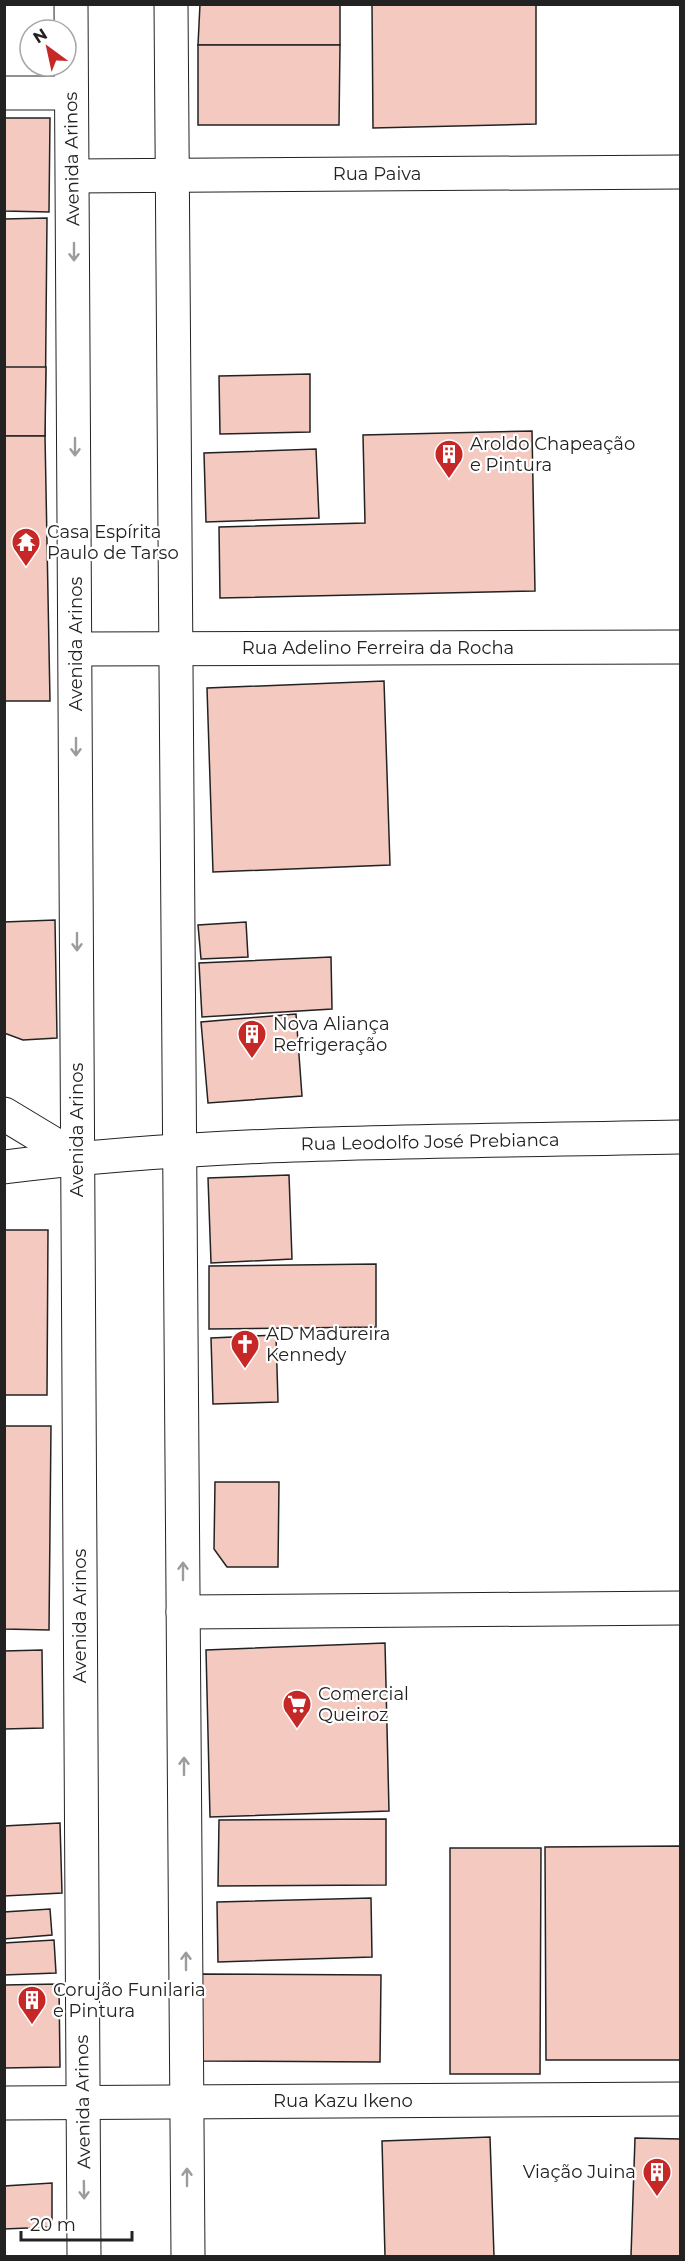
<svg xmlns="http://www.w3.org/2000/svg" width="685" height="2261" viewBox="0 0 685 2261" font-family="Montserrat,sans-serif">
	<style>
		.building { fill: #f3c9c0; stroke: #222; stroke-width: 1.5 }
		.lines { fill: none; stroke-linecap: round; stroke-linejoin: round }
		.minor-casing { stroke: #222; stroke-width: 35 }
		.primary-casing { stroke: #222; stroke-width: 35 }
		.minor { stroke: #fff; stroke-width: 33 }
		.primary { stroke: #fff; stroke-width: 33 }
		.oneway { stroke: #9c9c9c }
		.labels { text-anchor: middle; stroke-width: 4.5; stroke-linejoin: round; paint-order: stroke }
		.street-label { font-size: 18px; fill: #222; stroke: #fff }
		.poi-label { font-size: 18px; fill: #222; stroke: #fff; text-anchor: start }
	</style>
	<rect width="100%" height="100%" fill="#fff"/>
	<g class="building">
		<polygon points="200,4 340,4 340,45 198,45"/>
		<polygon points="372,4 536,4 536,124 373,128"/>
		<polygon points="198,45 340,45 339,125 198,125"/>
		<polygon points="4,118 50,118 49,212 4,211"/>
		<polygon points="47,218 45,436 4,436 4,219"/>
		<polygon points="4,367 46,367 45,436 4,436"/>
		<polygon points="310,374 310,432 220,434 219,376"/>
		<polygon points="532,431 535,591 220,598 219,527 365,523 363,435"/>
		<polygon points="4,436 45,436 50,701 4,701"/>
		<polygon points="316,449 319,518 206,522 204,453"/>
		<polygon points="384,681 390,865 213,872 207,688"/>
		<polygon points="55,920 57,1038 23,1040 4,1033 4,922"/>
		<polygon points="246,922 248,957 201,959 198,925"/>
		<polygon points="331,957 332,1009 202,1017 199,963"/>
		<polygon points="296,1014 302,1096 208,1103 201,1022"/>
		<polygon points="289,1175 292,1259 211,1263 208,1178"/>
		<polygon points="4,1230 48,1230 47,1395 4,1395"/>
		<polygon points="376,1264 376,1327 209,1329 209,1266"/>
		<polygon points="276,1335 278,1402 213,1404 211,1338"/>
		<polygon points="4,1426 51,1426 49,1630 4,1629"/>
		<polygon points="215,1482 279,1482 278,1567 227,1567 214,1549"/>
		<polygon points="385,1643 389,1811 210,1817 206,1650"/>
		<polygon points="42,1650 43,1728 4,1729 4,1651"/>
		<polygon points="386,1819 386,1885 218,1886 219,1820"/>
		<polygon points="60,1823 62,1893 4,1896 4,1826"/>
		<polygon points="680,1846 680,2060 546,2060 545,1847"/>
		<polygon points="450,1848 541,1848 540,2074 450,2074"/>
		<polygon points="371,1898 372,1957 218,1962 217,1902"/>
		<polygon points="50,1909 52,1935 4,1939 4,1912"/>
		<polygon points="54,1940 56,1973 4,1975 4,1943"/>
		<polygon points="202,1974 381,1975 380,2062 201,2061"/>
		<polygon points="59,1984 60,2067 4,2068 4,1985"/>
		<polygon points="490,2137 494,2256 385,2256 382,2141"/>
		<polygon points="635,2138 680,2139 680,2256 631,2256"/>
		<polygon points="52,2183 52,2227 4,2229 4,2186"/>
	</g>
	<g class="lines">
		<g class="minor-casing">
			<g id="minor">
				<polyline points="4,93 71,93"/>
				<polyline points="73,176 680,172"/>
				<polyline points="76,649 680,647"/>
				<polyline points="4,1114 77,1158"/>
				<path d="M4 1167C228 1139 455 1142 680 1137"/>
				<polyline points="183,1612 680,1608"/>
				<polyline points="4,2103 680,2099"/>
			</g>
		</g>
		<g class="primary-casing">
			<g id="primary">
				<polyline points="71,4 84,2256"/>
				<polyline points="171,4 188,2256"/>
			</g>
		</g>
		<use href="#minor" class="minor"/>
		<use href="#primary" class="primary"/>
	</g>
	<defs><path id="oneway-shaft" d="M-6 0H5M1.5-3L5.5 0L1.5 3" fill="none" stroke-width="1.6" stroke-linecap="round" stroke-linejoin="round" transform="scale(1.5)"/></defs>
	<g class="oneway">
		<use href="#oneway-shaft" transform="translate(74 252) rotate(90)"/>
		<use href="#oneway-shaft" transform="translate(75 447) rotate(90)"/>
		<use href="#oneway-shaft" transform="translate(76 747) rotate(90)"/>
		<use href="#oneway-shaft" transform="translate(77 942) rotate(90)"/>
		<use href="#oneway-shaft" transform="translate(183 1571) rotate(-90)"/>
		<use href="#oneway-shaft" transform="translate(184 1766) rotate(-90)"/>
		<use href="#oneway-shaft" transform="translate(186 1961) rotate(-90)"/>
		<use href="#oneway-shaft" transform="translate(187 2177) rotate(-90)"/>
		<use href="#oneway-shaft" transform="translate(84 2190) rotate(89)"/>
	</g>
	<defs>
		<g id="building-pin" transform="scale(1.5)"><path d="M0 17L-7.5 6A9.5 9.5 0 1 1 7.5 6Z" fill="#c62828" stroke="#fff"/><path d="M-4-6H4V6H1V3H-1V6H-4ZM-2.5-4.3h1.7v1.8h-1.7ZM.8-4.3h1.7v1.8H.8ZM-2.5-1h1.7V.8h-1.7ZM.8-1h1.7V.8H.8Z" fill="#fff"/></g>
		<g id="temple-pin" transform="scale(1.5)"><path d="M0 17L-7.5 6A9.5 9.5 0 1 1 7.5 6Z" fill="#c62828" stroke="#fff"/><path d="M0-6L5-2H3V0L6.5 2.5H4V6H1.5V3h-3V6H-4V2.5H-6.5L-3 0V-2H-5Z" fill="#fff"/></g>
		<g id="church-pin" transform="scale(1.5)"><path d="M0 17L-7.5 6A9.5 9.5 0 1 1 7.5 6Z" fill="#c62828" stroke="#fff"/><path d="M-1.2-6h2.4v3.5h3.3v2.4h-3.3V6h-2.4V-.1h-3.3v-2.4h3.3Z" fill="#fff"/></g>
		<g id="supermarket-pin" transform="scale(1.5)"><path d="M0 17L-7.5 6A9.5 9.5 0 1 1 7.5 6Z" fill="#c62828" stroke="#fff"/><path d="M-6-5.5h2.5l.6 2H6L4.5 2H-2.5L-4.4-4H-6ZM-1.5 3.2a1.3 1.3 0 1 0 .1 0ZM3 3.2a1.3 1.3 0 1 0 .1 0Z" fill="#fff"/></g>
	</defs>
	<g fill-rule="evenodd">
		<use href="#building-pin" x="449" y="454"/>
		<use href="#temple-pin" x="26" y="542"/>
		<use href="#building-pin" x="252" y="1034"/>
		<use href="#church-pin" x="245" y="1344"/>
		<use href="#supermarket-pin" x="297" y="1704"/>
		<use href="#building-pin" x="32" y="2000"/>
		<use href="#building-pin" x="657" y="2172"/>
	</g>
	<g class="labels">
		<g class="street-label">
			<text transform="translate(72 159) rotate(-91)" y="6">Avenida Arinos</text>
			<text x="377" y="180">Rua Paiva</text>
			<text transform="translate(76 644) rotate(-90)" y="6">Avenida Arinos</text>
			<text x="378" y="654">Rua Adelino Ferreira da Rocha</text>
			<text transform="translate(77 1130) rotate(-90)" y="6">Avenida Arinos</text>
			<text transform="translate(430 1142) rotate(-1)" y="6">Rua Leodolfo José Prebianca</text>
			<text transform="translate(80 1616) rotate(-90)" y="6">Avenida Arinos</text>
			<text x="343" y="2107">Rua Kazu Ikeno</text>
			<text transform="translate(83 2102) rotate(-91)" y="6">Avenida Arinos</text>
		</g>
		<g class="poi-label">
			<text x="470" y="450">Aroldo Chapeação<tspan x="470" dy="21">e Pintura</tspan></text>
			<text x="47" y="538">Casa Espírita<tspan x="47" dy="21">Paulo de Tarso</tspan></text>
			<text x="273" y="1030">Nova Aliança<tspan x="273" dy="21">Refrigeração</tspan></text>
			<text x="266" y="1340">AD Madureira<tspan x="266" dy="21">Kennedy</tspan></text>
			<text x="318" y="1700">Comercial<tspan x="318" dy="21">Queiroz</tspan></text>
			<text x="53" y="1996">Corujão Funilaria<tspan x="53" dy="21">e Pintura</tspan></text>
			<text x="636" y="2178" text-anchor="end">Viação Juina</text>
		</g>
	</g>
	<rect width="685" height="2261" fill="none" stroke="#222222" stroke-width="12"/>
	<g transform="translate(48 48) rotate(327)"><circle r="28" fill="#ffffff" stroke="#a7a7a7" stroke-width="1.5"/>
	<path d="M0-4.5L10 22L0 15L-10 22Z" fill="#c62828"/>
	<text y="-9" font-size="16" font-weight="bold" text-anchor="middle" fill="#222222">N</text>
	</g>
	<path d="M21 2231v9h111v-9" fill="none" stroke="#222222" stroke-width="3"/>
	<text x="30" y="2231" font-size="18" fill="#222222" stroke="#ffffff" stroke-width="4.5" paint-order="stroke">20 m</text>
</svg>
